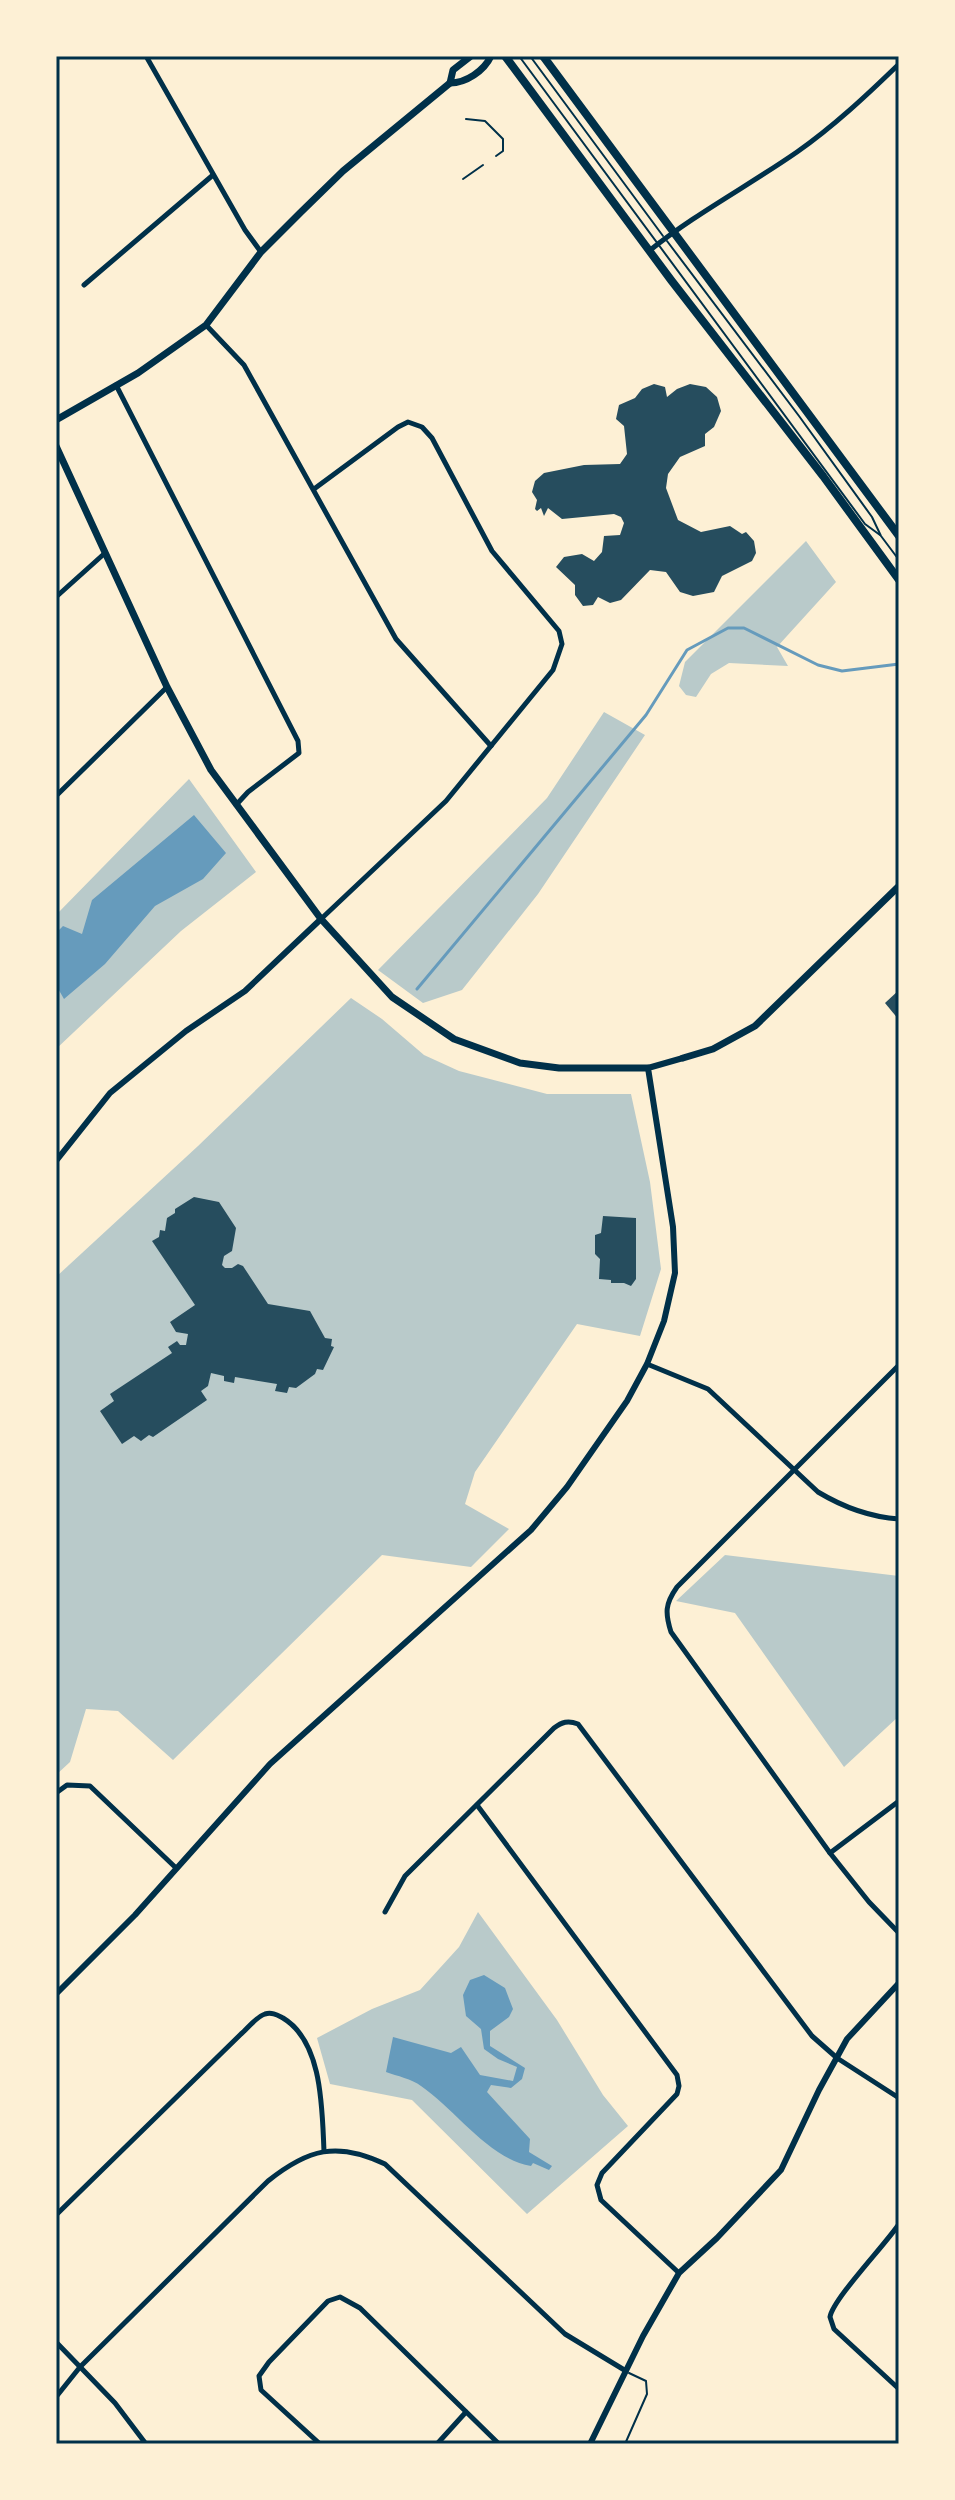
<svg xmlns="http://www.w3.org/2000/svg" width="955" height="2500" viewBox="0 0 955 2500" font-family="Commissioner,sans-serif">
	<style>
		.green { fill: #b9caca }
		.water { fill: #669bbc }
		.lines { fill: none; stroke-linecap: round; stroke-linejoin: round }
		.stream { stroke: #669bbc; stroke-width: 3 }
		.building { fill: #264d5e }
		.service { stroke: #003049; stroke-width: 2 }
		.minor { stroke: #003049; stroke-width: 5 }
		.tertiary { stroke: #003049; stroke-width: 6 }
		.secondary { stroke: #003049; stroke-width: 7 }
		.primary { stroke: #003049; stroke-width: 8 }
		.neatline { fill: none; stroke: #003049; stroke-width: 3 }
	</style>
	<rect width="100%" height="100%" fill="#fdf0d5"/>
	<g class="green">
		<polygon points="806,541 836,582 777,647 788,666 729,663 711,674 696,697 686,695 679,686 685,662"/>
		<polygon points="604,712 645,735 538,894 462,990 423,1003 378,970 547,798"/>
		<polygon points="189,779 256,872 181,931 56,1049 56,915"/>
		<polygon points="351,998 382,1019 424,1055 459,1071 547,1094 631,1094 650,1182 661,1269 640,1336 577,1324 475,1472 465,1504 509,1529 471,1567 382,1555 173,1760 118,1711 86,1709 70,1762 56,1775 56,1277 198,1146"/>
		<polygon points="725,1555 899,1576 899,1716 844,1767 735,1613 676,1601"/>
		<polygon points="478,1912 557,2020 603,2095 628,2126 527,2214 412,2100 330,2084 317,2038 372,2009 420,1990 459,1947"/>
	</g>
	<g class="water">
		<polygon points="194,815 226,853 203,879 155,906 105,964 64,999 56,985 56,933 63,926 82,934 92,900"/>
		<path d="M484 1975 505 1988 513 2009 509 2017 490 2031V2046L525 2068 522 2079 511 2088 491 2085 487 2092 530 2139 529 2152 552 2166 549 2170 533 2163 531 2166C489 2159 456 2110 421 2086 412 2079 397 2076 386 2072L393 2037 451 2053 461 2047 480 2075 513 2081 517 2067 498 2059 484 2049 481 2029 466 2016 463 1995 470 1980Z"/>
	</g>
	<g class="lines">
		<polyline class="stream" points="417,989 646,715 687,650 728,628 744,628 818,665 842,671 899,664"/>
	</g>
	<g class="building">
		<polygon points="654,384 665,387 667,397 677,389 690,384 706,387 717,397 721,411 714,427 705,434 705,446 680,457 668,474 666,488 678,520 701,532 730,526 742,534 746,532 754,541 756,553 752,561 722,576 714,592 693,596 680,592 666,572 650,570 621,600 610,603 598,597 593,605 583,606 575,595 575,585 556,567 564,557 582,554 594,561 602,552 604,536 620,535 624,523 621,517 614,514 562,519 548,508 544,516 541,508 537,511 535,509 537,500 532,492 535,481 544,473 584,465 620,464 627,454 624,426 616,419 619,405 635,398 642,389"/>
		<polygon points="899,990 899,1020 885,1003"/>
		<polygon points="194,1197 219,1202 236,1228 232,1251 224,1256 222,1265 225,1268 232,1268 238,1264 243,1266 268,1304 310,1311 325,1338 332,1339 331,1346 334,1347 323,1370 317,1369 315,1374 296,1388 289,1387 287,1393 275,1391 277,1384 235,1377 234,1383 224,1381 224,1376 211,1373 208,1386 201,1391 207,1400 153,1437 149,1435 141,1441 134,1436 122,1444 100,1411 114,1401 110,1394 172,1353 168,1347 177,1341 180,1345 186,1345 188,1334 176,1332 170,1322 195,1305 152,1241 159,1237 160,1230 165,1231 167,1218 175,1213 175,1209"/>
		<polygon points="603,1216 636,1218 636,1279 631,1286 624,1283 611,1283 611,1280 599,1279 600,1259 595,1254 595,1235 601,1233"/>
	</g>
	<g class="lines">
		<g class="service">
			<polyline points="519,56 865,524 880,535"/>
			<polyline points="530,56 663,236"/>
			<polyline points="466,119 485,121 503,139 503,151 496,156"/>
			<polyline points="463,179 483,165"/>
			<polyline points="667,241 799,416 872,517 881,536 899,560"/>
			<polyline points="625,2444 647,2394 646,2381 629,2373"/>
		</g>
		<g class="minor">
			<polyline points="146,56 245,230 261,252"/>
			<path d="M649 251C695 214 748 186 797 152 834 126 867 95 899 64"/>
			<polyline points="84,285 213,175"/>
			<polyline points="206,325 244,365 396,639 491,746"/>
			<polyline points="116,385 298,741 299,753 248,792 236,805"/>
			<polyline points="314,489 398,427 408,422 422,427 432,438 492,551 559,631 562,644 553,670 446,801 321,919"/>
			<polyline points="56,597 105,553"/>
			<polyline points="56,796 167,687"/>
			<path d="M647 1364 708 1389 818 1492C843 1507 869 1517 899 1519"/>
			<path d="M899 1365 677 1587C665 1604 665 1613 671 1632L830 1853 869 1902 899 1933"/>
			<polyline points="56,1793 67,1785 90,1786 175,1867"/>
			<polyline points="477,1805 677,2075 679,2086 677,2094 602,2173 597,2185 601,2200 679,2273"/>
			<polyline points="830,1853 899,1801"/>
			<path d="M385 1912 405 1876 554 1728C562 1722 568 1720 578 1724L812 2036 837 2058 899 2098"/>
			<path d="M56 2215 241 2034C248 2028 256 2017 265 2014 272 2012 277 2015 283 2018 323 2042 322 2110 324 2151"/>
			<path d="M899 2224C885 2245 833 2299 830 2317L834 2329 899 2389"/>
			<polyline points="56,2342 115,2403 146,2444"/>
			<path d="M56 2397 80 2367 268 2181C308 2149 337 2141 385 2164L565 2334 626 2371"/>
			<polyline points="320,2444 261,2390 259,2376 269,2362 328,2301 340,2297 360,2308 499,2444"/>
			<polyline points="437,2444 466,2412"/>
		</g>
		<g class="tertiary">
			<polyline points="56,1161 110,1093 186,1031 245,991 321,919"/>
			<polyline points="56,1994 135,1915 270,1764 531,1530 567,1487 627,1401 647,1364 664,1321 675,1273 673,1227 648,1068 683,1058"/>
			<polyline points="590,2444 643,2336 679,2273 717,2238 781,2170 819,2090 847,2039 899,1983"/>
		</g>
		<g class="secondary">
			<path d="M450 83C466 83 484 71 491 56"/>
			<polyline points="56,420 138,373 206,325 261,252 300,213 343,171 450,83 453,70 471,56"/>
			<polyline points="56,446 167,687 211,770 321,919 392,997 454,1039 520,1063 559,1068 648,1068"/>
			<polyline points="683,1058 713,1049 755,1026 899,886"/>
		</g>
		<g class="primary">
			<polyline points="505,56 671,280 823,476 899,580"/>
			<polyline points="543,56 899,536"/>
		</g>
	</g>
	<rect width="955" height="2500" fill="none" stroke="#fdf0d5" stroke-width="116"/>
	<rect x="58" y="58" width="839" height="2384" class="neatline"/>
</svg>
